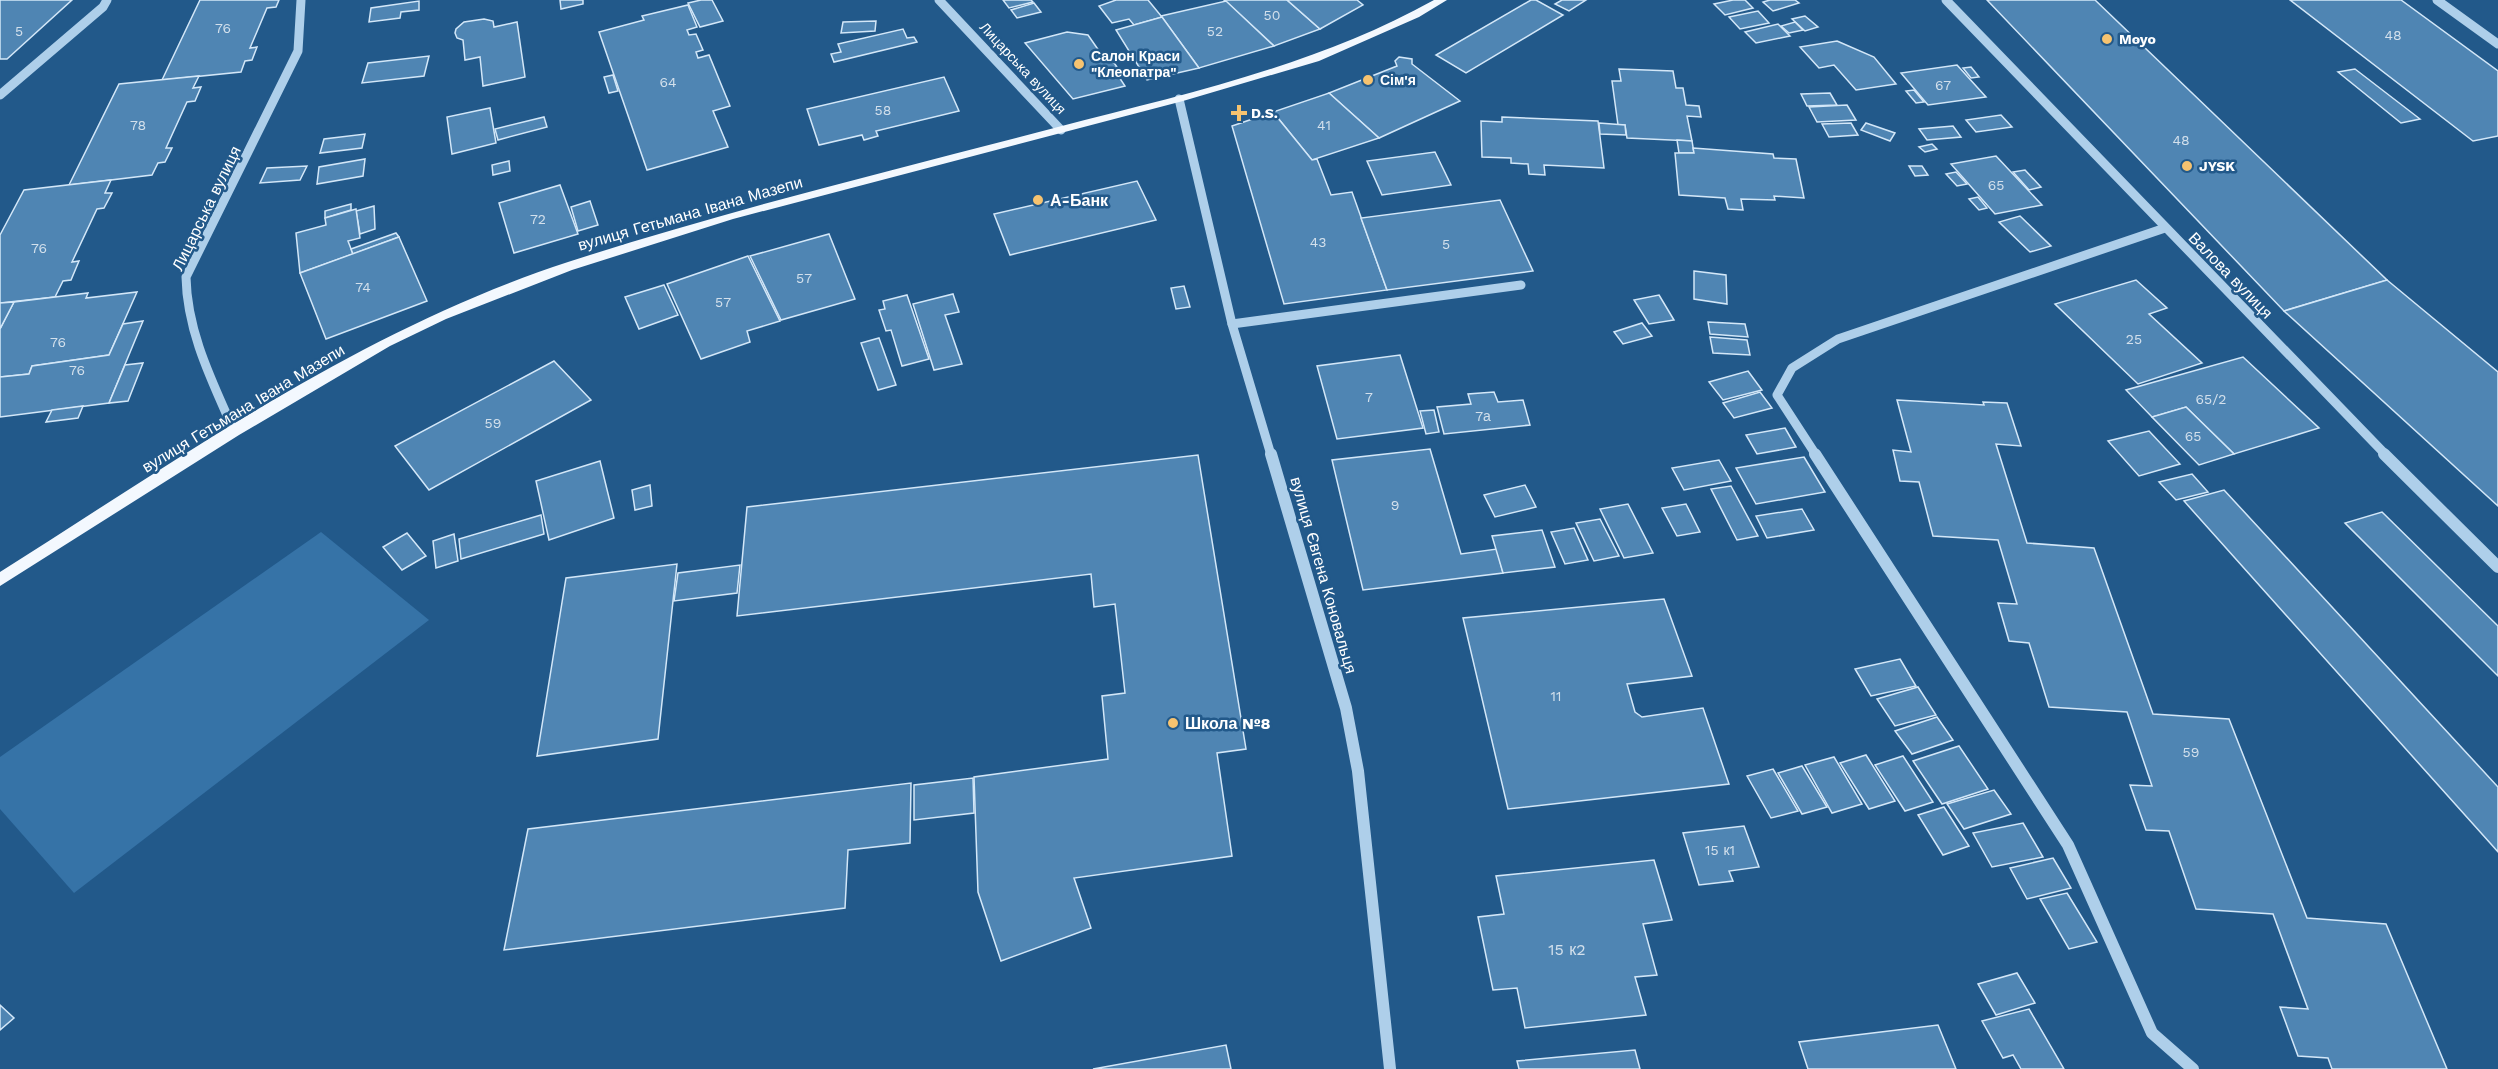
<svg xmlns="http://www.w3.org/2000/svg" width="2498" height="1069" viewBox="0 0 2498 1069" font-family="'Work Sans',sans-serif">
	<style>
		.green { fill: #3673a7 }
		.building { fill: #4f85b3; stroke: #d3e7f8; stroke-width: 1.5 }
		.lines { fill: none; stroke-linecap: round; stroke-linejoin: round }
		.minor-far1 { stroke: #aecfea; stroke-width: 9 }
		.minor { stroke: #aecfea; stroke-width: 12 }
		.major { fill: #f3f8fe; fill-rule: evenodd }
		.poi-dot { fill: #f6c370; stroke: #22598a; stroke-width: 2 }
		.labels { text-anchor: middle; stroke-width: 5; stroke-linejoin: round; paint-order: stroke }
		.number-label { font-size: 14px; fill: #d3e0ec }
		.far-poi-label { font-size: 14px; font-weight: bold; fill: #fff; stroke: #22598a; text-anchor: start }
		.far-street-label { font-size: 14px; fill: #fff; stroke: #22598a }
		.poi-label { font-size: 16px; font-weight: bold; fill: #fff; stroke: #22598a; text-anchor: start }
		.street-label { font-size: 16px; fill: #fff; stroke: #22598a }
		.near-number-label { font-size: 16px; fill: #d3e0ec }
	</style>
	<rect width="100%" height="100%" fill="#22598a"/>
	<polygon class="green" points="321,532 429,620 74,893 0,809 0,757"/>
	<g class="building">
		<polygon points="0,0 72,0 7,59 0,59"/>
		<polygon points="200,0 279,0 276,7 267,8 250,48 257,47 252,60 245,61 241,72 162,80"/>
		<polygon points="560,0 583,0 583,4 561,9"/>
		<polygon points="701,0 712,0 723,21 700,27 688,3"/>
		<polygon points="1003,0 1031,0 1033,2 1009,8"/>
		<polygon points="1116,0 1148,0 1162,17 1134,25 1129,19 1112,23 1099,6"/>
		<polygon points="1224,0 1287,0 1320,29 1274,46"/>
		<polygon points="1287,0 1357,0 1363,5 1320,29"/>
		<polygon points="1531,0 1536,0 1563,15 1466,73 1436,55"/>
		<polygon points="1562,0 1586,0 1569,11 1555,4"/>
		<polygon points="1733,0 1745,0 1753,8 1725,15 1714,4"/>
		<polygon points="1770,0 1795,0 1799,3 1773,11 1763,2"/>
		<polygon points="1987,0 2095,0 2387,280 2284,311"/>
		<polygon points="2290,0 2401,0 2498,71 2498,136 2473,141"/>
		<polygon points="419,1 419,10 401,12 400,18 369,22 371,8"/>
		<polygon points="1226,1 1274,46 1199,68 1161,16"/>
		<polygon points="1034,3 1041,12 1017,18 1011,10"/>
		<polygon points="688,5 697,27 687,30 689,35 696,34 703,50 696,52 698,58 709,55 730,106 713,111 728,147 647,170 599,32 644,20 642,16"/>
		<polygon points="1758,11 1769,23 1740,29 1729,17"/>
		<polygon points="1805,16 1818,27 1805,31 1792,19"/>
		<polygon points="1162,17 1199,68 1147,80 1116,30"/>
		<polygon points="484,19 493,21 494,27 517,22 525,77 483,86 480,57 465,60 463,40 457,38 455,33 456,29 464,22"/>
		<polygon points="876,21 875,31 841,33 843,22"/>
		<polygon points="1795,22 1803,30 1789,33 1781,26"/>
		<polygon points="1778,24 1790,36 1756,43 1745,32"/>
		<polygon points="903,29 907,38 914,37 917,42 834,62 831,54 841,52 838,44"/>
		<polygon points="1067,32 1088,35 1104,58 1112,60 1117,67 1113,68 1125,86 1073,99 1025,43"/>
		<polygon points="1837,41 1874,57 1896,84 1856,90 1834,65 1819,68 1800,47"/>
		<polygon points="429,56 424,76 362,83 368,63"/>
		<polygon points="1399,57 1412,59 1412,64 1460,101 1379,138 1329,93 1397,66 1395,61"/>
		<polygon points="1957,65 1986,97 1928,105 1901,73"/>
		<polygon points="1971,67 1979,77 1971,78 1963,68"/>
		<polygon points="1619,69 1673,71 1676,88 1683,88 1686,105 1699,106 1701,117 1687,116 1692,141 1627,138 1625,125 1618,125 1612,81 1621,81"/>
		<polygon points="2355,69 2420,119 2401,123 2338,72"/>
		<polygon points="613,75 618,91 609,93 604,77"/>
		<polygon points="199,76 193,88 201,87 195,101 187,102 166,148 172,148 165,162 158,163 152,175 69,185 119,84"/>
		<polygon points="944,77 959,111 876,131 878,136 864,140 862,135 819,145 807,109"/>
		<polygon points="1914,90 1924,102 1916,103 1906,91"/>
		<polygon points="1329,93 1379,138 1312,160 1273,112"/>
		<polygon points="1830,93 1837,105 1807,106 1801,94"/>
		<polygon points="1847,105 1856,120 1817,122 1809,107"/>
		<polygon points="490,108 496,143 452,154 447,117"/>
		<polygon points="1273,112 1312,160 1317,159 1331,195 1352,192 1387,290 1284,304 1232,126"/>
		<polygon points="2001,115 2012,127 1976,132 1966,120"/>
		<polygon points="544,117 547,127 498,140 495,129"/>
		<polygon points="1502,117 1598,121 1604,168 1544,165 1545,175 1529,174 1528,164 1511,163 1511,158 1482,157 1481,121 1502,122"/>
		<polygon points="1599,123 1625,125 1626,135 1600,134"/>
		<polygon points="1851,123 1858,135 1829,137 1822,124"/>
		<polygon points="1866,123 1895,133 1890,141 1861,130"/>
		<polygon points="1953,126 1961,137 1927,140 1919,129"/>
		<polygon points="365,134 362,148 320,153 324,139"/>
		<polygon points="1677,140 1692,141 1694,153 1679,153"/>
		<polygon points="1932,144 1937,149 1925,152 1919,147"/>
		<polygon points="1693,148 1773,154 1774,158 1796,159 1804,198 1774,196 1775,200 1741,199 1743,210 1728,209 1725,198 1679,195 1675,153 1694,153"/>
		<polygon points="1435,152 1451,185 1382,195 1367,161"/>
		<polygon points="1996,156 2042,205 1995,214 1951,164"/>
		<polygon points="365,159 363,176 317,184 319,167"/>
		<polygon points="509,161 510,171 493,175 492,165"/>
		<polygon points="307,166 300,180 260,183 267,168"/>
		<polygon points="1909,166 1922,166 1928,175 1915,176"/>
		<polygon points="2025,170 2041,187 2029,190 2013,172"/>
		<polygon points="1956,172 1967,184 1957,186 1946,174"/>
		<polygon points="111,180 105,193 112,193 104,208 97,209 72,262 79,261 71,280 63,281 55,297 0,303 0,235 24,190"/>
		<polygon points="1137,181 1156,220 1010,255 994,214"/>
		<polygon points="560,185 578,234 514,253 499,203"/>
		<polygon points="1978,197 1987,208 1979,210 1969,199"/>
		<polygon points="1500,200 1533,271 1387,290 1361,218"/>
		<polygon points="590,201 598,225 578,231 571,207"/>
		<polygon points="351,204 351,210 325,218 325,211"/>
		<polygon points="374,206 375,229 360,234 356,211"/>
		<polygon points="356,209 360,238 348,241 353,254 300,273 296,233 326,225 325,218"/>
		<polygon points="2020,216 2051,246 2030,252 1999,222"/>
		<polygon points="396,233 399,237 353,254 351,249"/>
		<polygon points="829,234 855,299 781,320 750,256"/>
		<polygon points="399,237 427,301 326,339 300,273"/>
		<polygon points="748,256 780,321 747,331 750,342 701,359 667,284"/>
		<polygon points="1694,271 1726,275 1727,304 1694,299"/>
		<polygon points="2136,280 2167,308 2149,314 2202,363 2138,384 2055,304"/>
		<polygon points="2387,280 2498,372 2498,506 2284,311"/>
		<polygon points="664,285 678,315 639,329 625,297"/>
		<polygon points="1184,286 1190,307 1176,309 1171,288"/>
		<polygon points="137,292 109,355 32,366 29,374 0,377 0,329 14,302 88,293 86,298"/>
		<polygon points="953,294 959,312 945,315 962,364 934,370 913,304"/>
		<polygon points="907,295 929,359 902,366 891,330 886,331 879,310 885,309 883,301"/>
		<polygon points="1659,295 1674,320 1649,324 1634,300"/>
		<polygon points="14,302 0,329 0,303"/>
		<polygon points="143,321 109,403 0,417 0,377 29,374 32,366 109,355 123,324"/>
		<polygon points="1708,322 1745,324 1748,337 1710,334"/>
		<polygon points="1642,323 1652,336 1623,344 1614,332"/>
		<polygon points="1710,337 1747,340 1750,355 1713,353"/>
		<polygon points="879,338 896,385 878,390 861,343"/>
		<polygon points="1400,355 1423,428 1337,439 1317,366"/>
		<polygon points="2243,357 2319,428 2234,454 2186,407 2152,417 2126,390"/>
		<polygon points="554,361 591,400 429,490 395,446"/>
		<polygon points="143,363 128,401 109,403 125,365"/>
		<polygon points="1748,371 1762,390 1723,400 1709,382"/>
		<polygon points="1494,392 1498,402 1523,400 1530,425 1444,434 1437,407 1471,404 1468,394"/>
		<polygon points="1760,392 1772,408 1734,418 1723,403"/>
		<polygon points="1897,400 1984,405 1983,402 2007,403 2021,446 1996,444 2027,543 2094,548 2153,714 2229,719 2307,918 2386,924 2447,1069 2332,1069 2328,1058 2298,1056 2280,1007 2308,1009 2273,914 2196,909 2169,831 2146,830 2130,785 2152,786 2127,712 2049,707 2029,643 2009,641 1998,603 2017,604 1998,540 1933,536 1919,482 1900,481 1893,450 1911,452"/>
		<polygon points="83,406 78,418 46,422 52,410"/>
		<polygon points="2186,407 2234,454 2199,465 2152,417"/>
		<polygon points="1434,410 1439,432 1426,434 1420,411"/>
		<polygon points="1785,428 1796,447 1757,454 1746,435"/>
		<polygon points="2149,431 2180,464 2139,476 2108,441"/>
		<polygon points="1430,449 1461,554 1497,549 1503,573 1363,590 1332,460"/>
		<polygon points="1198,455 1246,749 1217,753 1232,856 1074,878 1091,928 1001,961 978,892 974,777 1108,759 1102,696 1125,693 1115,604 1094,607 1091,574 737,616 747,507"/>
		<polygon points="1804,457 1825,492 1756,504 1736,468"/>
		<polygon points="1719,460 1731,481 1684,490 1672,468"/>
		<polygon points="600,461 614,518 549,540 536,481"/>
		<polygon points="2192,474 2208,492 2176,500 2159,482"/>
		<polygon points="650,485 652,506 635,510 632,490"/>
		<polygon points="1525,485 1536,507 1495,517 1484,495"/>
		<polygon points="1731,486 1758,536 1737,540 1711,489"/>
		<polygon points="2224,490 2498,787 2498,852 2184,501"/>
		<polygon points="1628,504 1653,553 1624,558 1600,509"/>
		<polygon points="1686,504 1700,532 1677,536 1662,508"/>
		<polygon points="1802,509 1814,530 1767,538 1756,516"/>
		<polygon points="2382,512 2498,626 2498,676 2345,523"/>
		<polygon points="541,515 544,534 461,559 459,539"/>
		<polygon points="1600,519 1619,556 1594,561 1576,523"/>
		<polygon points="1574,528 1588,560 1565,564 1551,532"/>
		<polygon points="1542,530 1555,567 1503,573 1492,536"/>
		<polygon points="407,533 426,556 402,570 383,547"/>
		<polygon points="454,534 458,561 436,568 433,541"/>
		<polygon points="677,564 658,739 537,756 566,578"/>
		<polygon points="740,565 737,593 674,601 678,573"/>
		<polygon points="1664,599 1692,676 1627,684 1635,712 1642,717 1703,708 1729,784 1508,809 1463,618"/>
		<polygon points="1900,659 1916,686 1871,696 1855,669"/>
		<polygon points="1918,687 1936,715 1895,726 1877,699"/>
		<polygon points="1937,717 1953,740 1912,754 1895,731"/>
		<polygon points="1959,746 1988,789 1942,804 1913,761"/>
		<polygon points="1866,755 1895,801 1869,809 1840,763"/>
		<polygon points="1903,756 1933,802 1905,811 1875,765"/>
		<polygon points="1834,757 1862,804 1832,813 1805,765"/>
		<polygon points="1802,766 1827,807 1802,814 1778,773"/>
		<polygon points="1773,769 1798,811 1771,818 1747,776"/>
		<polygon points="973,778 974,813 914,820 914,785"/>
		<polygon points="911,783 910,843 848,850 845,908 504,950 528,829"/>
		<polygon points="1994,790 2011,814 1964,829 1947,804"/>
		<polygon points="1944,807 1969,846 1943,855 1918,815"/>
		<polygon points="2023,823 2043,857 1992,867 1973,833"/>
		<polygon points="1744,826 1759,867 1729,871 1733,881 1699,885 1683,833"/>
		<polygon points="2053,858 2071,888 2027,899 2010,868"/>
		<polygon points="1654,860 1672,920 1643,924 1657,975 1635,977 1646,1015 1525,1028 1517,988 1493,990 1478,917 1504,914 1496,876"/>
		<polygon points="2067,893 2097,942 2069,949 2040,899"/>
		<polygon points="2017,973 2035,1003 1996,1015 1978,984"/>
		<polygon points="0,1005 14,1018 0,1030"/>
		<polygon points="2029,1009 2064,1069 2021,1069 2013,1055 2003,1058 1982,1021"/>
		<polygon points="1938,1025 1956,1069 1808,1069 1799,1042"/>
		<polygon points="1226,1045 1231,1069 1093,1069"/>
		<polygon points="1635,1050 1640,1069 1519,1069 1517,1061"/>
	</g>
	<g class="lines">
		<g class="minor-far1">
			<polyline points="939,0 1061,130"/>
			<polyline points="1946,0 2386,455"/>
			<polyline points="2437,0 2498,44"/>
			<polyline points="0,95 103,7 107,0"/>
			<polyline points="1179,99 1232,324 1271,455"/>
			<polyline points="1232,324 1521,285"/>
			<path d="M234 431C212 381 187 332 186 277L298 51 301 0"/>
			<polyline points="1816,455 1777,395 1792,368 1838,339 2165,228"/>
		</g>
		<g class="minor">
			<polyline points="1271,454 1346,708 1358,771 1390,1069"/>
			<polyline points="1815,454 2068,845 2152,1033 2193,1069"/>
			<polyline points="2384,454 2498,567"/>
		</g>
		<path class="major" d="M1434 0H1447L1419 17 1319 61 1183 101 733 219 572 270 446 319 390 346 239 435 0 586V572C182 457 362 329 568 262 729 210 893 170 1058 127 1186 94 1317 65 1434 0Z"/>
	</g>
	<g class="poi-dot">
		<circle cx="2107" cy="39" r="6"/>
		<circle cx="1079" cy="64" r="6"/>
		<circle cx="1368" cy="80" r="6"/>
		<path d="M1236 104h6v6h6v6h-6v6h-6v-6h-6v-6h6z"/>
		<circle cx="2187" cy="166" r="6"/>
		<circle cx="1038" cy="200" r="6"/>
		<circle cx="1173" cy="723" r="6"/>
	</g>
	<g class="labels">
		<g class="number-label">
			<text x="1272" y="20">50</text>
			<text x="223" y="33">76</text>
			<text x="19" y="36">5</text>
			<text x="1215" y="36">52</text>
			<text x="2393" y="40">48</text>
			<text x="668" y="87">64</text>
			<text x="1943" y="90">67</text>
			<text x="883" y="115">58</text>
			<text x="138" y="130">78</text>
			<text x="1324" y="130">41</text>
			<text x="2181" y="145">48</text>
			<text x="1996" y="190">65</text>
			<text x="538" y="224">72</text>
			<text x="1318" y="247">43</text>
			<text x="1446" y="249">5</text>
			<text x="39" y="253">76</text>
			<text x="804" y="283">57</text>
			<text x="363" y="292">74</text>
			<text x="723" y="307">57</text>
			<text x="2134" y="344">25</text>
			<text x="58" y="347">76</text>
			<text x="77" y="375">76</text>
			<text x="1369" y="402">7</text>
			<text x="2211" y="404">65/2</text>
			<text x="1483" y="421">7а</text>
			<text x="493" y="428">59</text>
			<text x="2193" y="441">65</text>
			<text x="1395" y="510">9</text>
			<text x="1556" y="701">11</text>
			<text x="2191" y="757">59</text>
			<text x="1720" y="855">15 к1</text>
		</g>
		<g class="far-poi-label">
			<text x="2119" y="44">Moyo</text>
			<text x="1091" y="61">Салон Краси<tspan x="1091" dy="16">"Клеопатра"</tspan></text>
			<text x="1380" y="85">Сім'я</text>
			<text x="1251" y="118">D.S.</text>
			<text x="2199" y="171">JYSK</text>
		</g>
		<g class="far-street-label">
			<text transform="translate(1023 68) rotate(47)" y="5">Лицарська вулиця</text>
		</g>
		<g class="poi-label">
			<text x="1050" y="206">А-Банк</text>
			<text x="1185" y="729">Школа №8</text>
		</g>
		<g class="street-label">
			<text transform="translate(206 208) rotate(-64)" y="6">Лицарська вулиця</text>
			<text transform="translate(690 213) rotate(-16)" y="6">вулиця Гетьмана Івана Мазепи</text>
			<text transform="translate(2231 275) rotate(46)" y="6">Валова вулиця</text>
			<text transform="translate(243 408) rotate(-31)" y="6">вулиця Гетьмана Івана Мазепи</text>
			<text transform="translate(1324 575) rotate(74)" y="6">вулиця Євгена Коновальця</text>
		</g>
		<g class="near-number-label">
			<text x="1567" y="955">15 к2</text>
		</g>
	</g>
</svg>
